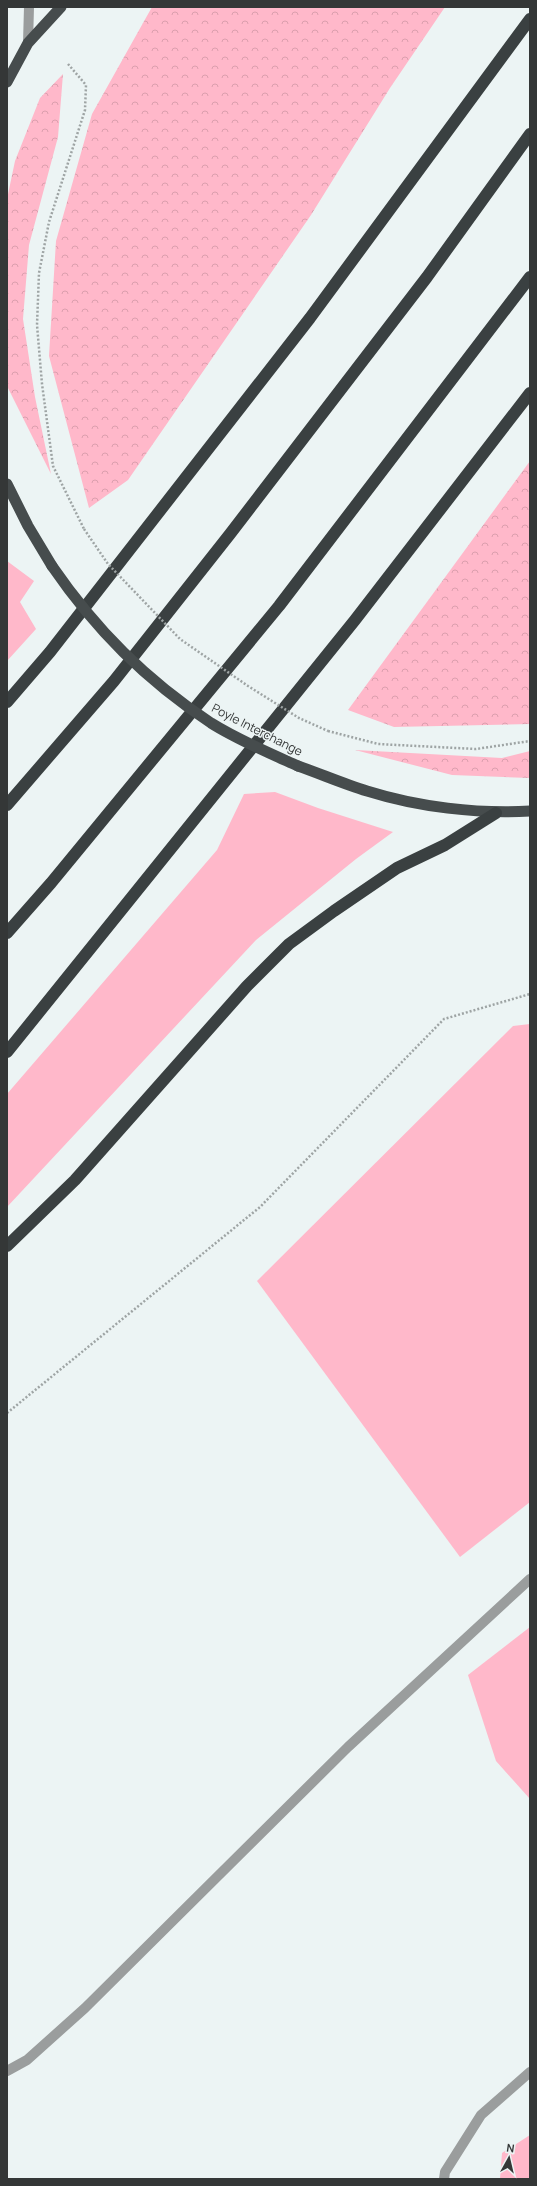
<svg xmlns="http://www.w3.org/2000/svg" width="537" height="2186" viewBox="0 0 537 2186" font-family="Manrope,sans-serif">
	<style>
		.grass { fill: #ffb8ca }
		.forest { fill: url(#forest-crowns) }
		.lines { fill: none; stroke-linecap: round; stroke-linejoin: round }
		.path { stroke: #9ea4a4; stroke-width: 2.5; stroke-dasharray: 2 2; stroke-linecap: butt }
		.service { stroke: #9a9d9d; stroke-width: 10 }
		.tertiary { stroke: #9a9d9d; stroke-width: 10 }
		.trunk { stroke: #464c4d; stroke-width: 11 }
		.motorway { stroke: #3a4041; stroke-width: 12 }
		.path-bridge { stroke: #9ea4a4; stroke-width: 2.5; stroke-dasharray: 2 2; stroke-linecap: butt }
		.trunk-bridge { stroke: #464c4d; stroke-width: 11 }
		.labels { text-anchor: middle; stroke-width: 3; stroke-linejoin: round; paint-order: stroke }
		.street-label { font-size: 12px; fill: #343737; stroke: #ecf4f4 }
	</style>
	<defs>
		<pattern id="forest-crowns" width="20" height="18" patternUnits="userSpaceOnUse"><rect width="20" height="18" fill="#ffb8ca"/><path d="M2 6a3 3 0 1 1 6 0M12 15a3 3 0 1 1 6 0" fill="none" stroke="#db9fae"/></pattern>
	</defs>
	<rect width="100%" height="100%" fill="#ecf4f4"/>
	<g class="grass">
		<polygon points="7,561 34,581 20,602 36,629 7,661"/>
		<polygon points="275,792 318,808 393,832 356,859 256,940 7,1207 7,1094 217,850 244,794"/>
		<polygon points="530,1024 530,1502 460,1557 257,1281 513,1026"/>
		<polygon points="530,1627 530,1799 496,1761 468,1675"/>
		<polygon points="530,2135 530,2179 500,2179 502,2153"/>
	</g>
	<g class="forest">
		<polygon points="152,7 445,7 390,88 311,215 128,480 89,508 49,356 56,241 92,114"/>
		<polygon points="63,74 58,137 29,245 23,319 35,397 51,474 7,386 7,199 15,161 40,98"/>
		<polygon points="530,461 530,724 394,727 348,710"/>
		<polygon points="355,750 502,758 530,751 530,778 452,775"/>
	</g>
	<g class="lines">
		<g class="path">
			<polyline points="68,64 86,85 85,110 49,222 39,273 37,325 42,384 53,466 84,529"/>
			<polyline points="328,731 378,744 476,749 530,741"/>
			<polyline points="7,1413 260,1207 444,1019 530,994"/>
		</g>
		<g class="service">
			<polyline points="7,2071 27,2060 85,2008 348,1747 530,1579"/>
			<polyline points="444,2179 445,2172 481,2115 530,2072"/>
		</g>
		<polyline class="tertiary" points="28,43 29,7"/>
		<g class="trunk">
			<polyline points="7,82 28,43 61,7"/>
			<polyline points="7,484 28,526 52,566"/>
			<path d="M298 766C321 774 344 784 367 791 418 807 477 814 530 811"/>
		</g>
		<g class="motorway">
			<polyline points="7,702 50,652 310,318 530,19"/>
			<polyline points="7,805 114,681 230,534 427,277 530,134"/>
			<polyline points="7,933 51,883 279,606 530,277"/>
			<polyline points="7,1052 355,620 530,393"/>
			<polyline points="7,1246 75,1180 247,986 289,944 334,911 397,868 445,845 496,813"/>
		</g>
		<polyline class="path-bridge" points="84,529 108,564 180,639 248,686 299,718 328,731"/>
		<path class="trunk-bridge" d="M52 566C96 630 146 680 211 723 238 740 269 753 298 766"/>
	</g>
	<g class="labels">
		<g class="street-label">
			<text transform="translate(257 730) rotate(27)" y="4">Poyle Interchange</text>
		</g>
	</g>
	<rect width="537" height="2186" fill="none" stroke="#343737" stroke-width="16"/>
	<g transform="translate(509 2158) rotate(8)" stroke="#ecf4f4" stroke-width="3" paint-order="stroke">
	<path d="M0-3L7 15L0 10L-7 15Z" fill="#343737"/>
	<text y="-6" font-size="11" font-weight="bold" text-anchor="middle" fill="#343737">N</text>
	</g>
</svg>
